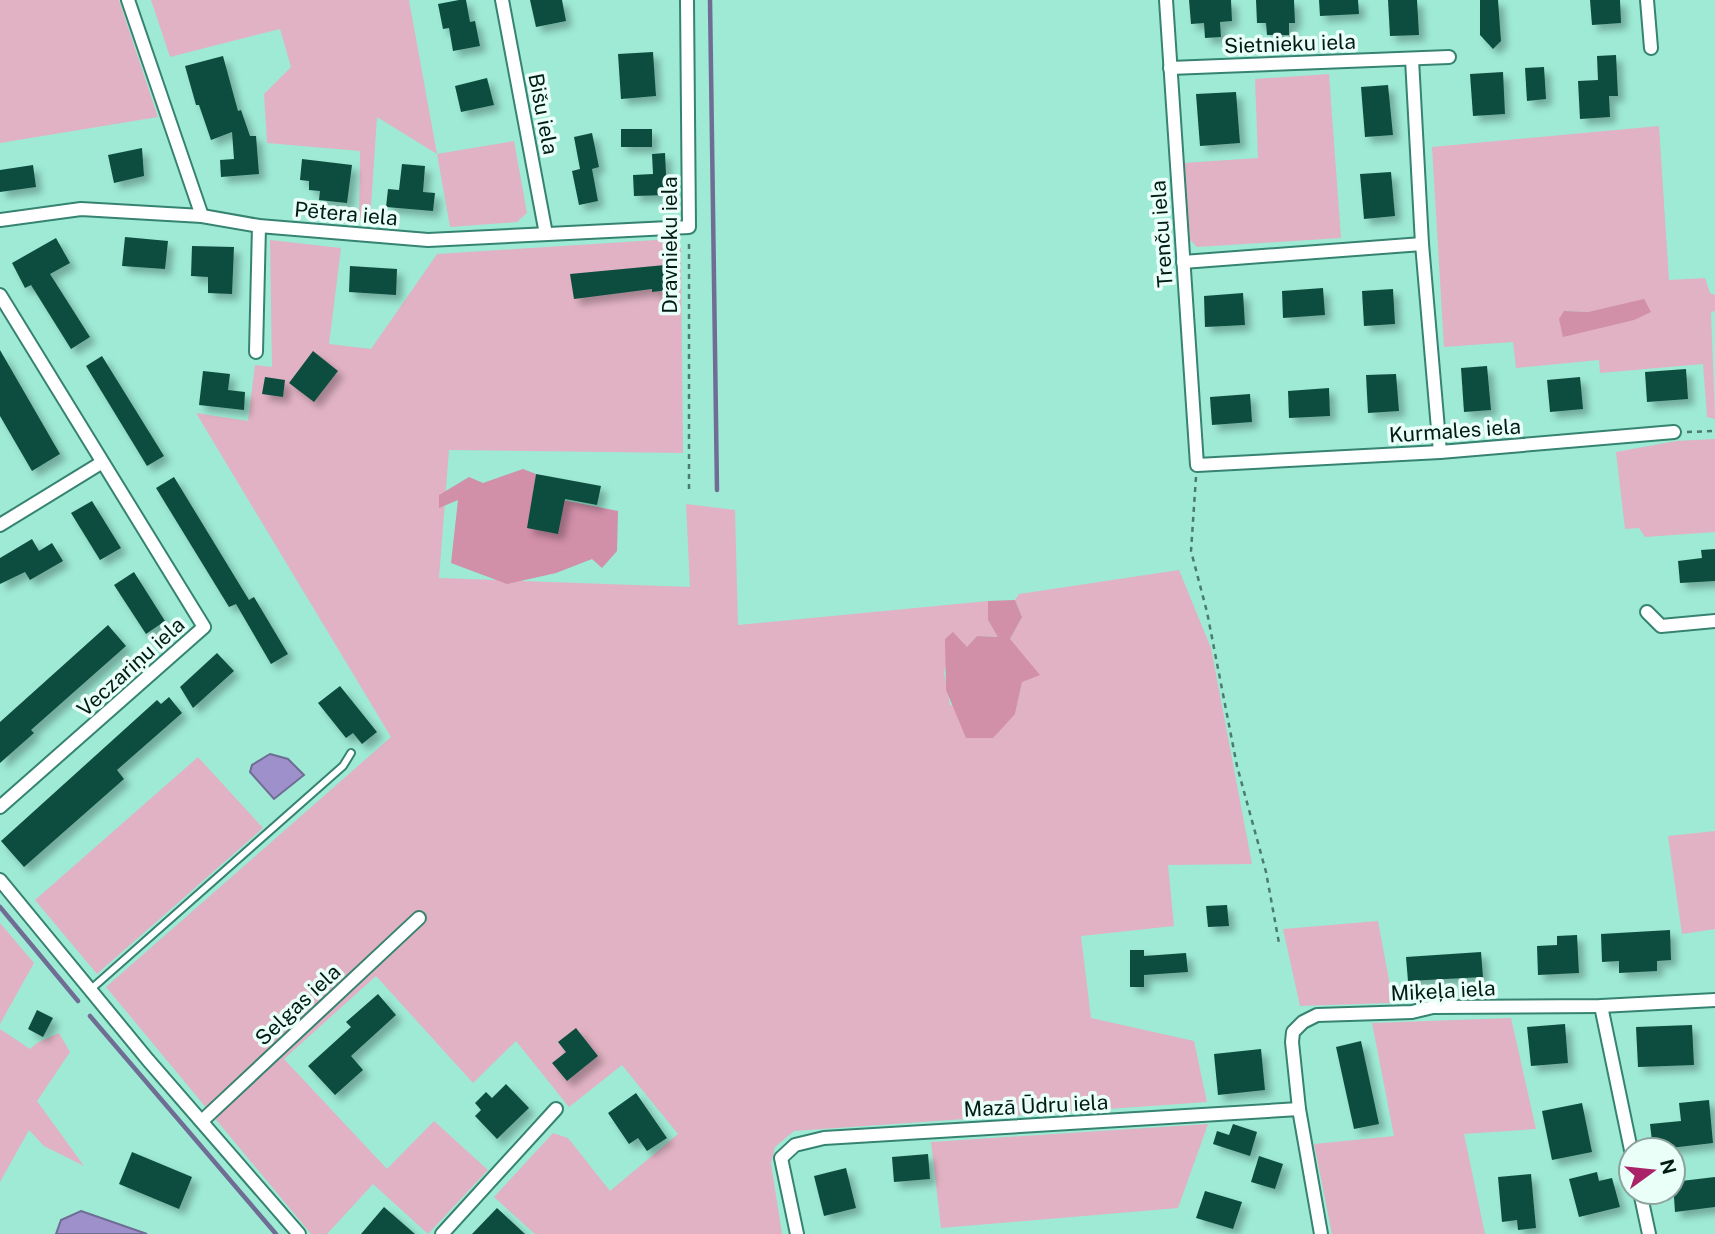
<svg xmlns="http://www.w3.org/2000/svg" width="1715" height="1234" viewBox="0 0 1715 1234" font-family="'Public Sans',sans-serif">
	<style>
		.green { fill: #e1b2c3; fill-rule: evenodd }
		.forest { fill: #d18fa8 }
		.water { fill: #9e90cb; stroke: #6f6d94; stroke-width: 2 }
		.lines { fill: none; stroke-linecap: round; stroke-linejoin: round }
		.stream { stroke: #6f6d94; stroke-width: 4.5 }
		.building { fill: #0d4d3f; filter: url(#shadow) }
		.service-casing { stroke: #368371; stroke-width: 10 }
		.minor-casing { stroke: #368371; stroke-width: 16 }
		.path { stroke: #497b6e; stroke-width: 2.5; stroke-dasharray: 5 5; stroke-linecap: butt }
		.service { stroke: #fff; stroke-width: 6 }
		.minor { stroke: #fff; stroke-width: 12 }
		.labels { text-anchor: middle; stroke-width: 7; stroke-linejoin: round; paint-order: stroke }
		.street-label { font-size: 21px; fill: #001c15; stroke: #e9fff8 }
	</style>
	<defs>
		<filter id="shadow"><feDropShadow dx="6" dy="6" stdDeviation="3.5" flood-color="#0004"/></filter>
	</defs>
	<rect width="100%" height="100%" fill="#9eead5"/>
	<g class="green">
		<polygon points="0,0 119,0 158,117 0,143"/>
		<polygon points="151,0 409,0 437,154 514,141 527,213 517,222 450,227 437,154 377,117 370,221 359,220 360,151 267,143 264,94 291,67 280,29 170,57"/>
		<polygon points="1329,74 1341,238 1197,247 1190,240 1184,163 1258,158 1255,79"/>
		<path d="M1659 126 1669 280 1705 278 1710 293 1715 295V311L1711 312 1715 419 1707 417 1703 364 1600 373 1599 360 1516 368 1513 342 1444 347 1432 147ZM1644 300 1585 330 1563 337 1564 311 1588 312Z"/>
		<polygon points="671,239 681,248 683,453 449,450 439,578 690,587 686,504 735,510 738,625 988,601 988,620 999,637 977,636 967,647 946,639 948,657 944,673 950,705 1015,714 1022,682 1010,639 1022,617 1015,600 1019,594 1179,570 1211,648 1252,864 1168,865 1174,926 1081,936 1091,1018 1194,1041 1207,1102 794,1131 775,1147 771,1163 782,1234 535,1234 494,1197 553,1133 568,1138 610,1191 678,1134 622,1065 569,1107 516,1041 473,1083 376,976 284,1059 387,1169 434,1121 488,1170 428,1234 373,1184 327,1234 311,1234 106,987 391,737 196,413 248,421 255,365 272,367 270,240 341,248 329,344 371,349 437,254"/>
		<polygon points="1715,439 1715,532 1645,537 1639,528 1625,529 1616,452 1676,441"/>
		<polygon points="198,757 263,828 97,974 35,900"/>
		<polygon points="1715,831 1715,929 1682,934 1668,836"/>
		<polygon points="1378,921 1392,996 1390,1003 1300,1006 1283,929"/>
		<polygon points="0,923 34,963 0,1024"/>
		<polygon points="1511,1018 1536,1129 1464,1134 1485,1234 1332,1234 1314,1144 1394,1136 1372,1023"/>
		<polygon points="0,1029 30,1049 37,1043 59,1033 70,1052 37,1101 84,1166 44,1146 29,1130 0,1182"/>
		<polygon points="1208,1124 1178,1208 941,1228 931,1142"/>
	</g>
	<g class="forest">
		<polygon points="1644,299 1651,312 1634,320 1563,337 1559,319 1564,311 1588,312"/>
		<polygon points="523,469 536,474 533,494 618,511 617,551 602,568 592,559 556,573 507,584 451,563 458,500 439,508 439,495 469,477 483,483"/>
		<polygon points="1015,600 1022,617 1010,639 1040,675 1022,682 1015,714 993,738 966,738 946,690 945,639 953,632 967,647 977,636 998,637 988,620 988,601"/>
	</g>
	<g class="water">
		<polygon points="270,754 288,759 304,775 274,799 250,772 252,765"/>
		<polygon points="81,1211 147,1234 56,1234 61,1220"/>
	</g>
	<g class="lines">
		<g class="stream">
			<polyline points="710,0 717,490"/>
			<polyline points="0,907 78,1001"/>
			<polyline points="90,1016 276,1234"/>
		</g>
	</g>
	<g class="building">
		<polygon points="459,0 466,0 470,22 475,21 480,46 453,51 449,28 443,29 438,4"/>
		<polygon points="530,0 562,0 566,21 536,27"/>
		<polygon points="1189,0 1231,0 1232,21 1220,22 1221,37 1205,38 1204,23 1191,24"/>
		<polygon points="1256,0 1294,0 1295,23 1289,23 1289,35 1267,35 1266,23 1257,23"/>
		<polygon points="1319,0 1358,0 1359,14 1320,16"/>
		<polygon points="1388,0 1417,0 1419,35 1390,36"/>
		<polygon points="1480,0 1498,0 1501,41 1493,49 1480,35"/>
		<polygon points="1590,0 1620,0 1621,23 1592,25"/>
		<polygon points="653,52 656,96 621,99 618,54"/>
		<polygon points="1616,55 1618,96 1609,96 1610,117 1580,119 1578,81 1598,80 1597,56"/>
		<polygon points="223,56 238,111 241,110 250,136 256,136 259,174 221,177 220,160 234,159 232,132 211,140 199,105 196,105 185,66"/>
		<polygon points="1544,67 1546,99 1527,101 1525,68"/>
		<polygon points="1503,72 1505,114 1473,116 1470,74"/>
		<polygon points="487,78 494,105 461,112 455,86"/>
		<polygon points="1388,85 1393,135 1365,137 1361,87"/>
		<polygon points="1236,92 1240,143 1200,146 1196,94"/>
		<rect x="621" y="129" width="31" height="18"/>
		<polygon points="592,133 599,167 592,169 598,201 579,205 572,171 580,169 574,137"/>
		<polygon points="142,148 144,176 114,183 108,155"/>
		<polygon points="665,153 667,195 634,196 633,175 653,174 652,154"/>
		<polygon points="302,159 352,165 347,203 319,200 320,191 309,190 309,181 300,180"/>
		<polygon points="402,164 425,166 423,192 435,193 433,211 386,207 388,189 399,190"/>
		<polygon points="33,165 36,187 0,192 0,170"/>
		<polygon points="1391,172 1395,216 1364,219 1360,174"/>
		<polygon points="125,237 168,241 165,269 122,266"/>
		<polygon points="56,238 70,263 50,274 90,337 71,349 31,285 25,288 12,263"/>
		<polygon points="192,246 234,247 232,294 208,293 208,277 191,276"/>
		<polygon points="665,265 669,290 652,292 652,289 574,299 570,274"/>
		<polygon points="350,266 397,269 396,295 349,292"/>
		<polygon points="1323,288 1325,315 1283,318 1282,291"/>
		<polygon points="1393,289 1395,324 1364,326 1362,291"/>
		<polygon points="1243,293 1245,325 1205,327 1204,296"/>
		<polygon points="0,350 60,454 32,471 0,416"/>
		<polygon points="313,351 338,371 314,402 289,383"/>
		<polygon points="102,356 164,456 147,466 86,366"/>
		<polygon points="1487,366 1491,410 1464,412 1461,368"/>
		<polygon points="1686,369 1688,399 1647,402 1645,372"/>
		<polygon points="203,371 230,374 228,390 245,392 244,410 199,405"/>
		<polygon points="1396,374 1399,411 1368,413 1366,375"/>
		<polygon points="265,377 285,380 283,397 262,394"/>
		<polygon points="1580,377 1583,409 1550,412 1547,380"/>
		<polygon points="1329,388 1330,416 1289,418 1288,391"/>
		<polygon points="1250,394 1252,422 1212,425 1210,397"/>
		<polygon points="536,474 601,486 597,505 565,499 558,534 527,528"/>
		<polygon points="174,477 249,600 254,597 288,654 271,664 236,604 229,607 156,488"/>
		<polygon points="92,501 121,548 100,560 71,513"/>
		<polygon points="32,539 39,551 52,543 63,561 30,580 25,572 0,584 0,558"/>
		<polygon points="1715,549 1715,581 1680,583 1678,561 1702,558 1701,550"/>
		<polygon points="134,572 165,621 146,634 114,585"/>
		<polygon points="108,625 126,646 31,730 34,733 0,763 0,722"/>
		<polygon points="217,653 234,671 193,708 180,687"/>
		<polygon points="340,686 377,732 362,744 353,733 346,738 318,703"/>
		<polygon points="169,697 182,713 117,770 124,779 24,867 1,841 157,700 161,704"/>
		<polygon points="1227,905 1229,926 1208,927 1206,906"/>
		<polygon points="1670,930 1671,960 1657,961 1657,971 1619,973 1619,961 1602,962 1601,934"/>
		<polygon points="1577,935 1579,973 1538,975 1537,946 1557,945 1557,936"/>
		<polygon points="1130,950 1144,950 1144,956 1186,953 1188,972 1144,975 1144,987 1130,987"/>
		<polygon points="1481,952 1483,977 1408,981 1406,957"/>
		<polygon points="378,994 396,1015 351,1056 363,1070 335,1095 308,1066 351,1027 346,1022"/>
		<polygon points="37,1010 53,1018 43,1037 28,1029"/>
		<polygon points="1565,1024 1568,1063 1531,1066 1527,1027"/>
		<polygon points="1692,1025 1694,1065 1638,1067 1636,1027"/>
		<polygon points="576,1028 598,1056 567,1081 552,1063 566,1052 558,1042"/>
		<polygon points="1361,1041 1379,1124 1354,1129 1336,1047"/>
		<polygon points="1261,1049 1265,1090 1218,1095 1214,1054"/>
		<polygon points="506,1084 529,1108 497,1139 475,1116 481,1110 475,1103 486,1092 492,1098"/>
		<polygon points="636,1093 667,1138 647,1151 638,1138 629,1144 608,1113"/>
		<polygon points="1709,1100 1713,1143 1653,1150 1650,1124 1681,1121 1679,1103"/>
		<polygon points="1582,1103 1592,1152 1552,1160 1542,1111"/>
		<polygon points="1233,1124 1257,1132 1250,1156 1213,1144 1217,1131 1229,1135"/>
		<polygon points="132,1152 192,1177 179,1209 119,1184"/>
		<polygon points="928,1154 930,1179 894,1182 892,1157"/>
		<polygon points="1259,1156 1283,1164 1275,1189 1251,1182"/>
		<polygon points="846,1168 856,1208 824,1216 814,1176"/>
		<polygon points="1597,1172 1599,1181 1612,1178 1620,1207 1579,1217 1569,1179"/>
		<polygon points="1531,1174 1536,1228 1518,1230 1517,1220 1502,1222 1498,1177"/>
		<polygon points="1715,1177 1715,1207 1675,1212 1673,1182"/>
		<polygon points="1205,1191 1242,1202 1233,1229 1196,1218"/>
		<polygon points="384,1207 415,1234 361,1234"/>
		<polygon points="497,1208 525,1234 472,1234"/>
	</g>
	<g class="lines">
		<g class="service-casing">
			<polyline id="service" points="90,990 343,766 351,753"/>
		</g>
		<g class="minor-casing">
			<g id="minor">
				<polyline points="128,0 202,216"/>
				<polyline points="502,0 546,234"/>
				<polyline points="1166,0 1197,465 1440,452 1674,432"/>
				<polyline points="1647,0 1651,48"/>
				<polyline points="1412,59 1422,244"/>
				<polyline points="1170,68 1449,57"/>
				<polyline points="0,220 81,209 202,216 259,226 428,240 689,227 687,0"/>
				<polyline points="1183,262 1422,244 1440,452"/>
				<polyline points="0,295 204,627 0,807"/>
				<polyline points="256,352 259,226"/>
				<polyline points="0,525 101,463"/>
				<polyline points="1647,612 1661,626 1715,621"/>
				<polyline points="0,880 148,1060 299,1234"/>
				<polyline points="1601,1006 1631,1150"/>
				<polyline points="203,1120 419,918"/>
				<polyline points="1640,1192 1649,1234"/>
				<polyline points="442,1234 556,1109"/>
				<polyline points="797,1234 781,1158 795,1145 824,1138 1299,1109"/>
				<polyline points="1321,1234 1299,1109 1292,1042 1293,1032 1303,1022 1317,1015 1412,1012 1433,1007 1601,1006 1715,1000"/>
			</g>
		</g>
		<g class="path">
			<polyline points="1687,432 1715,431"/>
			<polyline points="1196,477 1191,551 1207,612 1237,766 1266,872 1279,943"/>
			<polyline points="689,489 689,241"/>
		</g>
		<use href="#service" class="service"/>
		<use href="#minor" class="minor"/>
	</g>
	<g class="labels">
		<g class="street-label">
			<text transform="translate(1290 44) rotate(-2)" y="7">Sietnieku iela</text>
			<text transform="translate(543 114) rotate(79)" y="7">Bišu iela</text>
			<text transform="translate(346 214) rotate(5)" y="7">Pētera iela</text>
			<text transform="translate(1162 234) rotate(-94)" y="7">Trenču iela</text>
			<text transform="translate(670 245) rotate(-90)" y="7">Dravnieku iela</text>
			<text transform="translate(1455 431) rotate(-4)" y="7">Kurmales iela</text>
			<text transform="translate(131 667) rotate(-42)" y="7">Veczariņu iela</text>
			<text transform="translate(1443 991) rotate(-3)" y="7">Miķeļa iela</text>
			<text transform="translate(298 1005) rotate(-43)" y="7">Selgas iela</text>
			<text transform="translate(1036 1106) rotate(-3)" y="7">Mazā Ūdru iela</text>
		</g>
	</g>
	<g transform="translate(1652 1171) rotate(75)"><circle r="33" fill="#e9fff8" stroke="#8ca49d" stroke-width="2"/>
	<path d="M0-5L12 26L0 18L-12 26Z" fill="#aa2268"/>
	<text y="-10" font-size="19" font-weight="bold" text-anchor="middle" fill="#001c15">N</text>
	</g>
</svg>
